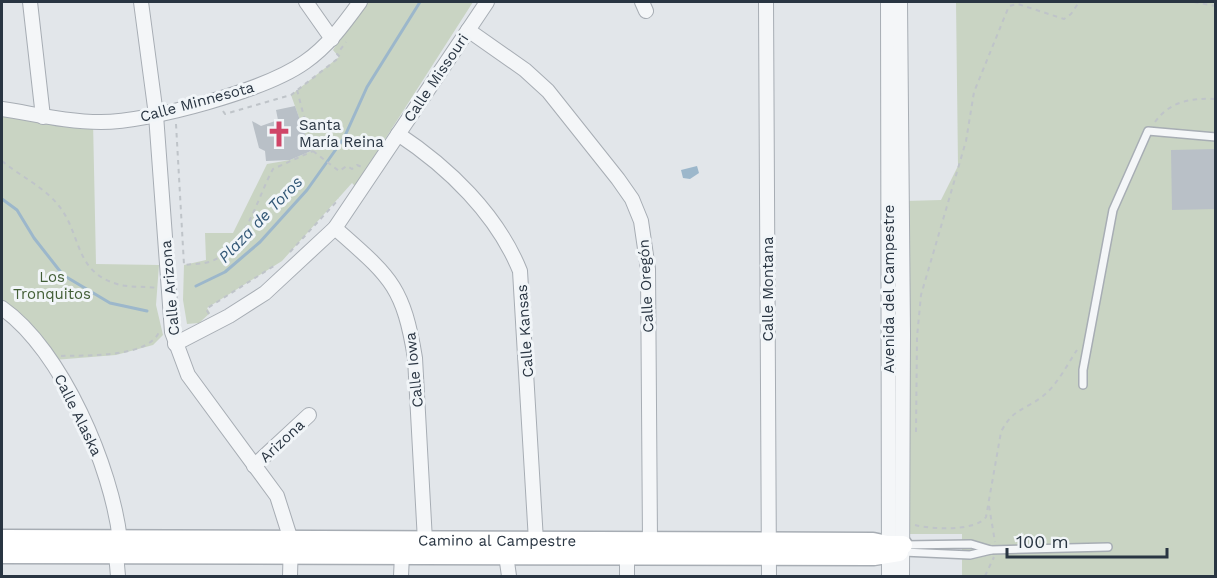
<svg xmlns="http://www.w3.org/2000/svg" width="1217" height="578" viewBox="0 0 1217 578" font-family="'Work Sans',sans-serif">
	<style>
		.green { fill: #c9d4c3 }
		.water { fill: #9cb7cb }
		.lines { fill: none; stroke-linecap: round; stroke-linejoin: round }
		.stream { stroke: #9cb7cb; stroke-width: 3 }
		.building { fill: #b9c0c7 }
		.lane-casing { stroke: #a7adb4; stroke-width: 10 }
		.street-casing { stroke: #a7adb4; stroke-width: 16 }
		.secondary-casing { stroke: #a7adb4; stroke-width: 21 }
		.path { stroke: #bfc4c9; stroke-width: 2; stroke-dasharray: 4.5 4.5; stroke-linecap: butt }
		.lane { stroke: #f4f6f8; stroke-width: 7 }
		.street { stroke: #f4f6f8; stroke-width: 14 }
		.secondary { stroke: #fff; stroke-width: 18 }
		.labels { text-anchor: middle; stroke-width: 6; stroke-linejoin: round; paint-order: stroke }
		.street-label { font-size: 15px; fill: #293542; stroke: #f1f5f8 }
		.poi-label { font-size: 15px; fill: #293542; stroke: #f1f5f8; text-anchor: start }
		.park-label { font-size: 15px; fill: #425e36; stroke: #f1f5f8 }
		.water-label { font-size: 16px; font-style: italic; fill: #335877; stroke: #f1f5f8 }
	</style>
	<rect width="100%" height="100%" fill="#e2e6ea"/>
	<g class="green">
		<polygon points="367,2 473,2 355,186 352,183 282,261 207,308 210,313 199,323 187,324 183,300 184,265 206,260 205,233 233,233 267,164 290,160 311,151 291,95 339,57 333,50 348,24"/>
		<polygon points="956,2 1215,2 1215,576 962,576 962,534 910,534 905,201 941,200 958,166"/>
		<polygon points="2,106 93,121 96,264 159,265 156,305 163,335 153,345 116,355 54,360 2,306"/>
	</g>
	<polygon class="water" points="697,166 699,173 690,179 683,178 681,170"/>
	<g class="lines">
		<g class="stream">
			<polyline points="2,199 17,210 34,238 63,275 110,303 147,311"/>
			<polyline points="196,286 225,272 260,242 307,190 344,138 367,87 420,2"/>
		</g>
	</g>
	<g class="building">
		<polygon points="295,106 311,151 290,160 266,161 265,151 259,148 252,121 261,126 278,120 276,110"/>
		<polygon points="1215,149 1215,209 1172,210 1171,150"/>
	</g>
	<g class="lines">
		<g class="lane-casing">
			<g id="lane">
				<polyline points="1083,385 1083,370 1113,210 1148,131 1216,137"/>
				<polyline points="903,545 971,544 991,550"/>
				<polyline points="903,552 970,555 991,550 1108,547"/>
			</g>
		</g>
		<g class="street-casing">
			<g id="street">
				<polyline points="30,2 43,117"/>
				<polyline points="141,2 156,115 172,332 188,375 277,496 291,540 290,576"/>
				<polyline points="306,2 332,39"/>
				<polyline points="642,2 646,11"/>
				<polyline points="766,2 769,576"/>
				<polyline points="888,2 889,576"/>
				<polyline points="900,2 903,334 902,576"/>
				<polyline points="468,30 525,70 548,91 618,179 632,199 641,221 648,269 650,541"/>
				<path d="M2 109C35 114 67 122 101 122 150 122 266 90 305 62 328 46 344 24 360 2"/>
				<path d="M398 134C448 167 497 214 520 271L536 541"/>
				<path d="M335 228C389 276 403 284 415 358L425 541"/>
				<path d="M2 308C62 350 112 468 120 540"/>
				<polyline points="175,344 229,316 265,293 335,228 487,2"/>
				<polyline points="254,466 309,415"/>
				<polyline points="116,554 118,576"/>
				<polyline points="506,555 509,576"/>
				<polyline points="627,556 627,576"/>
				<polyline points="401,576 402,555"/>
			</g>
		</g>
		<g class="secondary-casing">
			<g id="secondary">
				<path id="s1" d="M2 539 873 542 887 545H903"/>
				<polyline points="2,554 874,556 899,552"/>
			</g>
		</g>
		<g class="path">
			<polyline points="1194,2 1216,6"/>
			<polyline points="297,90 313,151 339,171 347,166 352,169 357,165 362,167"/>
			<polyline points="223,111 225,114 291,95 340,57 337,54 346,42"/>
			<path d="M1155 122C1170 101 1191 98 1216 99"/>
			<path d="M176 124 184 265C193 264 204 264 212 261 247 246 256 200 273 169L313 151"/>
			<path d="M2 161C21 177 47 188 62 210 81 238 76 272 117 284 129 288 145 286 157 288"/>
			<polyline points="290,252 339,199"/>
			<polyline points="209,314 206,309 277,264"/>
			<path d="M61 356C85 355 148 358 159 332"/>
			<polyline points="916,432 917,337 921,295 966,141 974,92 1009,6 1018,4 1064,19 1071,14 1079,2"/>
			<polyline points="989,506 995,542"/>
			<path d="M915 525C930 529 975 532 986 517L1001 432C1013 408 1024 411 1043 396 1057 385 1067 365 1077 350"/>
			<polyline points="985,576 994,557"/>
		</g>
		<use href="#lane" class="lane"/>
		<use href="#street" class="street"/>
		<use href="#secondary" class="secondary"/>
	</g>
	<defs>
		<g id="church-bare" transform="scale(2.07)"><path d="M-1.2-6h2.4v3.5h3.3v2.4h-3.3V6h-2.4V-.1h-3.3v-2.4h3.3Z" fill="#d04568" stroke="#f1f5f8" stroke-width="2.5" paint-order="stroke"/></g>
	</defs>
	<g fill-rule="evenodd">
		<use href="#church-bare" x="279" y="134"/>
	</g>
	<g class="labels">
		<g class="street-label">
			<text transform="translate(436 78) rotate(-56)" y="5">Calle Missouri</text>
			<text transform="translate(197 102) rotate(-15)" y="5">Calle Minnesota</text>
			<text transform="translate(646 286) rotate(-93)" y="5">Calle Oregón</text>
			<text transform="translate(170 288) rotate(-95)" y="5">Calle Arizona</text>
			<text transform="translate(768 289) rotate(-90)" y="5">Calle Montana</text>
			<text transform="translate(889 289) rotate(-90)" y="5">Avenida del Campestre</text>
			<text transform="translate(525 331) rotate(-94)" y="5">Calle Kansas</text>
			<text transform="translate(414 370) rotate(-96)" y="5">Calle Iowa</text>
			<text transform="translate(78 415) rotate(64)" y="5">Calle Alaska</text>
			<text transform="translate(282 441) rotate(-43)" y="5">Arizona</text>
			<text dy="5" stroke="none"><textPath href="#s1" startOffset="495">Camino al Campestre</textPath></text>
		</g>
		<g class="poi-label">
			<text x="299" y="130">Santa<tspan x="299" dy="17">María Reina</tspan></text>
		</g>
		<g class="park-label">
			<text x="52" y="282">Los<tspan x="52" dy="17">Tronquitos</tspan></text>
		</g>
		<g class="water-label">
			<text transform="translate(260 219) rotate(-46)" y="6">Plaza de Toros</text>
		</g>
	</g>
	<rect width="1217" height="578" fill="none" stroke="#293542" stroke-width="6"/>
	<path d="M1007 548v9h160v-9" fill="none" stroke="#293542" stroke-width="3"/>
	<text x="1016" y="548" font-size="18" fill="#293542" stroke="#f1f5f8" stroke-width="4.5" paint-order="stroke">100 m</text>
</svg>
